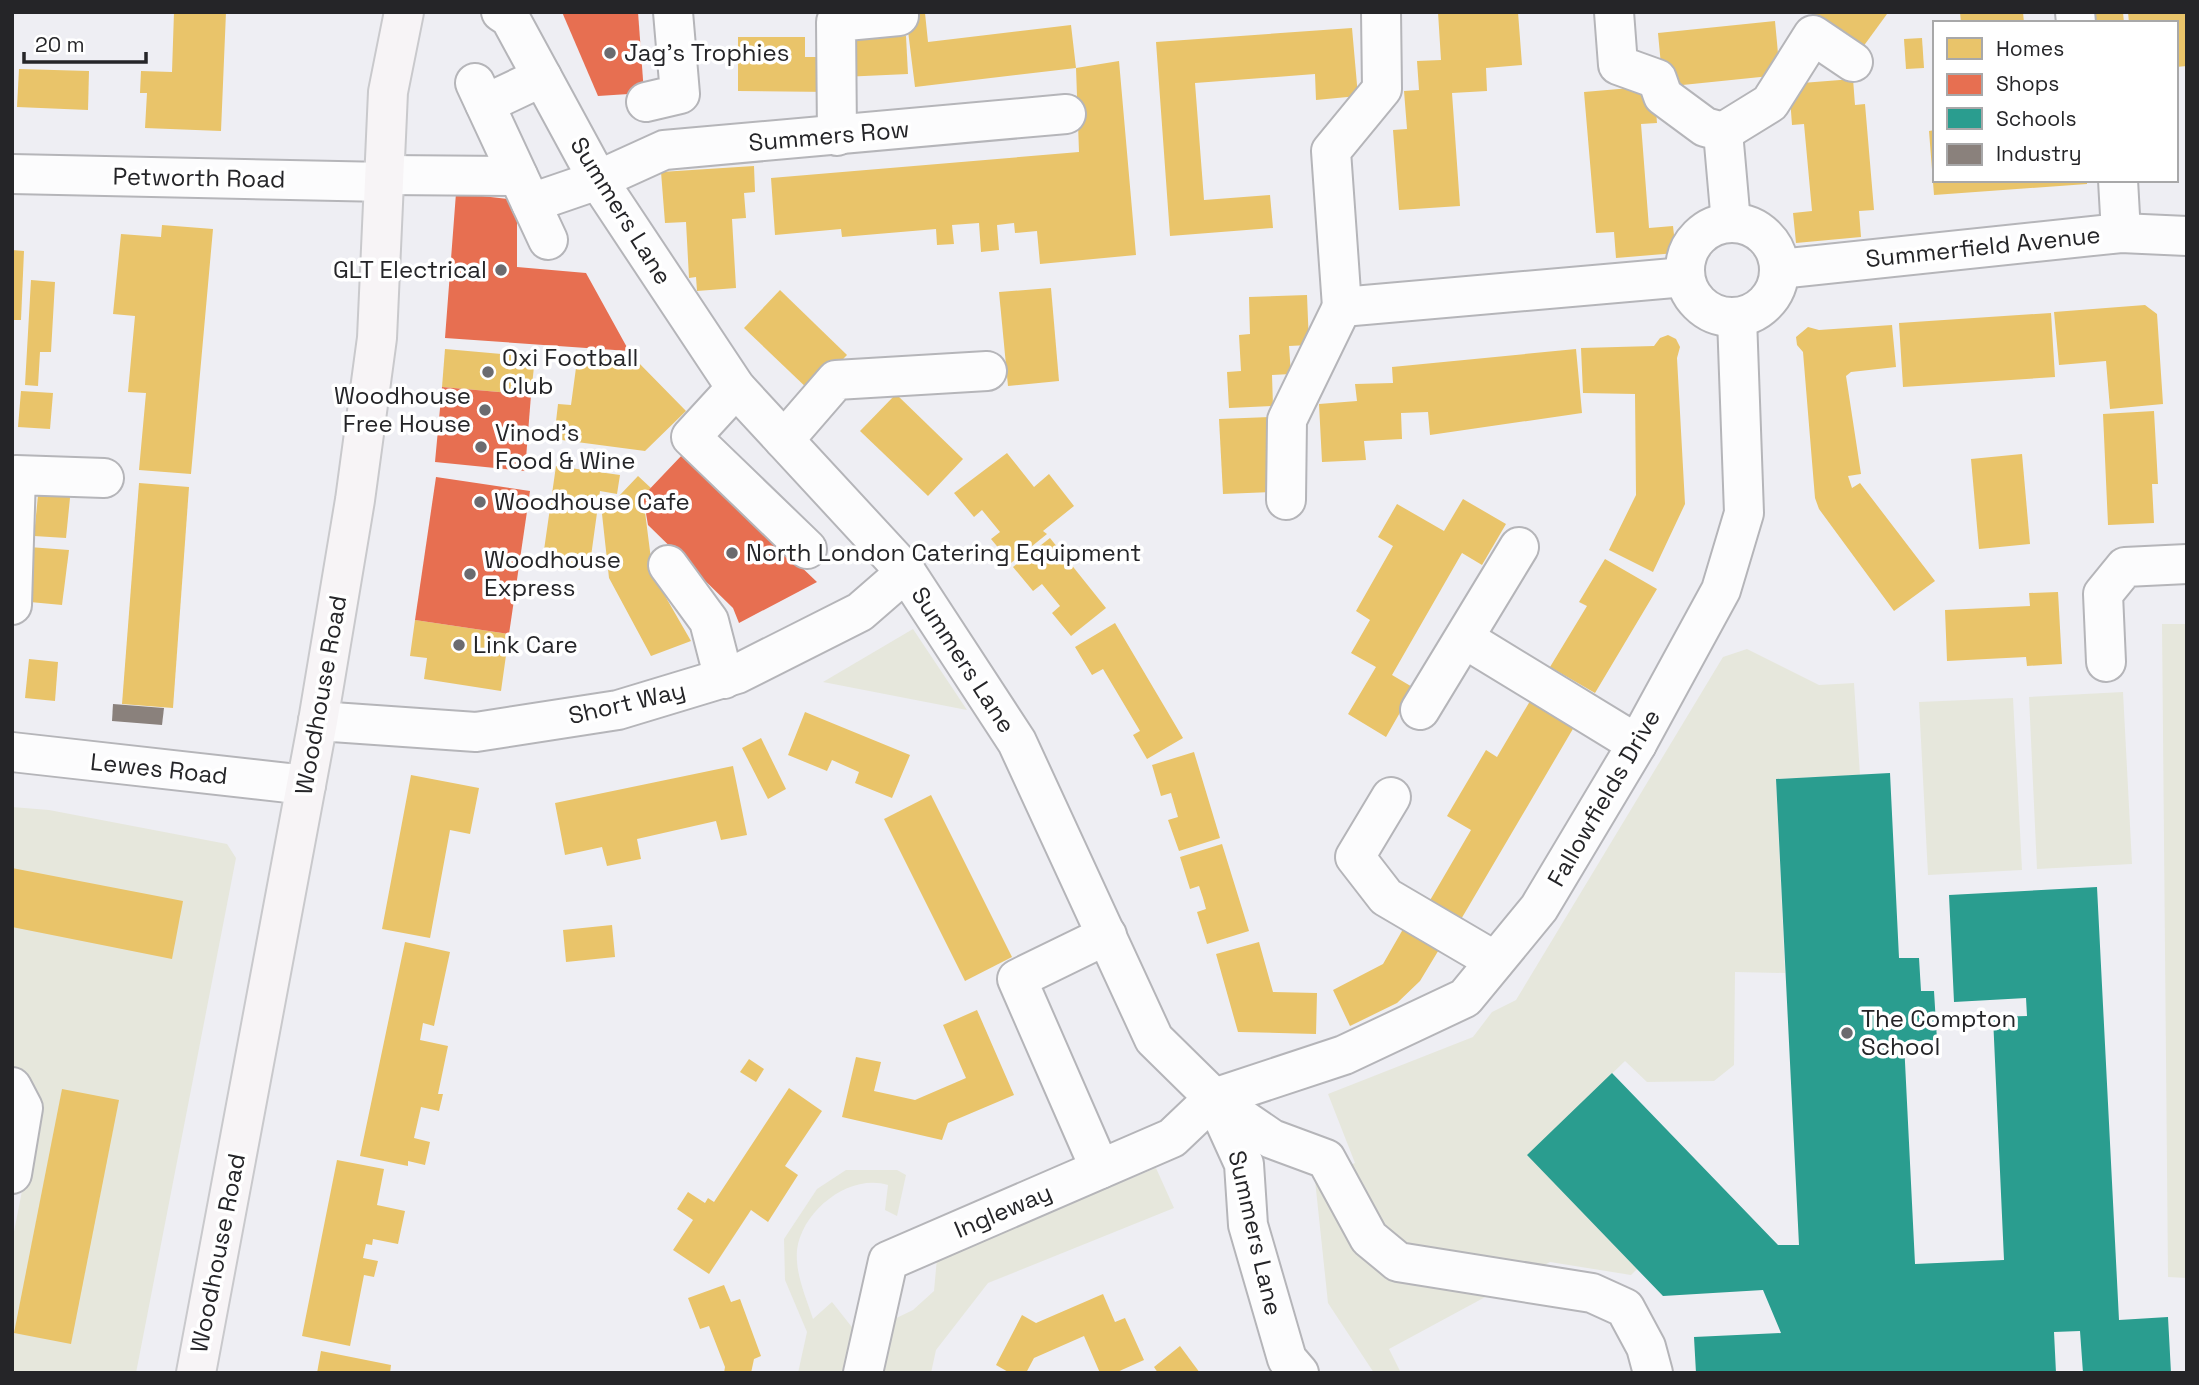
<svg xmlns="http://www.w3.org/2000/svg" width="2199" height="1385" viewBox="0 0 2199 1385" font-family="'Space Grotesk',sans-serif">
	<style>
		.green { fill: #e6e7dc }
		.homes { fill: #e9c46a }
		.shops { fill: #e76f51 }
		.schools { fill: #2a9d8f }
		.industry { fill: #8a817c }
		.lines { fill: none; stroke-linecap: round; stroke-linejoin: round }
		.minor-casing { stroke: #b5b5b9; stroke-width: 42 }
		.major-casing { stroke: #c9c9cc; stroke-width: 42 }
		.minor { stroke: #fcfcfd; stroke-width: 38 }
		.major { stroke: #f7f4f6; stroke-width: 38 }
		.poi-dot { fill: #6b6b6f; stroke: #fff; stroke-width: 2.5 }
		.labels { text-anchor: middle; stroke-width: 7; stroke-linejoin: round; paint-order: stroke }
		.poi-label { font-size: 24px; fill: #252528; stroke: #fff; text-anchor: start }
		.street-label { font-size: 24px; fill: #252528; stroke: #fff }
	</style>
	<rect width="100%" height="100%" fill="#eeeef3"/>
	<g class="green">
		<polygon points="2162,624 2187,624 2187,1278 2168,1277"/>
		<polygon points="913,629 967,710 823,682"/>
		<polygon points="1747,649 1819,685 1854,683 1860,775 1776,779 1785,973 1735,972 1734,1065 1714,1081 1647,1082 1625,1061 1528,1155 1637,1269 1631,1275 1550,1262 1389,1349 1401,1373 1374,1373 1328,1303 1315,1180 1355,1163 1328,1094 1473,1037 1492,1012 1516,1000 1723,657"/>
		<polygon points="2123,692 2132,864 2037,869 2029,697"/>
		<polygon points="2013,698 2022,870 1928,875 1919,702"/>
		<polygon points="12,807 49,810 227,844 236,858 136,1373 12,1373 12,1242 37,1114 21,1074 12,1068"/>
		<polygon points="1156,1168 1174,1208 988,1283 936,1350 931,1373 873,1373 884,1324 913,1310 934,1291 937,1258"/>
		<path d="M846 1170H897L906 1175 897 1216 885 1210 888 1185C850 1173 802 1210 797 1250 795 1274 806 1297 813 1319L832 1302 855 1331 846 1373H798L807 1332 785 1280 784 1239 817 1189Z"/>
	</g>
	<g class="homes">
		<polygon points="174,12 226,12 221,131 145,128 147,93 140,93 141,71 172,72"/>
		<polygon points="1438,12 1518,12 1522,65 1486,68 1487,91 1452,93 1460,206 1399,210 1393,130 1407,129 1404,91 1419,90 1417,61 1441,60"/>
		<polygon points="1809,12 1884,12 1887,14 1860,51"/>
		<polygon points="1960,12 2023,12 2024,23 1961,23"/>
		<polygon points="2085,12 2123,12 2124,23 2085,23"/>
		<polygon points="2128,12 2187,12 2187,66 2176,67 2176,23 2129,23"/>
		<polygon points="925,13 928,42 1071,25 1076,68 1119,61 1136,255 1040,264 1037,231 1015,233 1014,223 997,225 999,250 981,252 979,223 952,225 954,244 937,245 936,229 842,237 841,229 775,235 771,178 1079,152 1076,68 915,87 906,15"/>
		<polygon points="1775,21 1780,75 1663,87 1658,33"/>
		<polygon points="1352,28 1358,96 1316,100 1315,74 1195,83 1204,200 1270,195 1273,228 1170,236 1156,42"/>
		<polygon points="906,36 908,74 842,77 840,39"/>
		<polygon points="738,37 805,37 805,57 832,57 832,92 738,91"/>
		<polygon points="1922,38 1924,68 1906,69 1904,39"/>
		<polygon points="19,69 89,71 88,110 17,107"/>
		<polygon points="1853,79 1855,105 1865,104 1874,210 1859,211 1861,237 1796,243 1793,213 1812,211 1804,124 1792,125 1789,84"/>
		<polygon points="1654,86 1657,123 1641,124 1649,228 1673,226 1676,253 1616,258 1614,232 1596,233 1584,92"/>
		<polygon points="1935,130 1935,180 2087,180 2087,184 1934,195 1929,131"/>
		<polygon points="754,166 755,192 744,193 746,218 732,219 736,288 697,291 696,277 689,278 686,222 665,223 661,172"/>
		<polygon points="162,225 213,229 191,474 139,470 146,393 128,392 135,316 113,314 121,234 161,237"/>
		<polygon points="12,250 24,251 21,320 12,320"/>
		<polygon points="31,280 55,282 51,352 40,352 38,386 25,385"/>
		<polygon points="1051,288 1059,381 1008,386 999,292"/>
		<polygon points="780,290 847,355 811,392 744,328"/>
		<polygon points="1307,295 1309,345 1289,346 1291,374 1272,375 1273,406 1229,408 1227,372 1241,371 1239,335 1250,334 1249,297"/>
		<polygon points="2145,305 2157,314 2163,404 2110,409 2106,361 2059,365 2054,312"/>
		<polygon points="2051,313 2055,377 1903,387 1899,323"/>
		<polygon points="1892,325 1896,367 1851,372 1846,376 1861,474 1848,476 1852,488 1860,483 1935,581 1894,611 1819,509 1815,498 1803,352 1797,345 1796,337 1808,327 1819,330"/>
		<polygon points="1668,335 1676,339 1680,347 1677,358 1685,504 1653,572 1609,550 1636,495 1635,394 1583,393 1581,348 1654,346 1660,338"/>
		<polygon points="445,349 535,357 531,395 442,387"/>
		<polygon points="1576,349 1582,413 1430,435 1428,412 1401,413 1402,439 1364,441 1366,460 1322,462 1319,404 1357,401 1355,384 1393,383 1392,367"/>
		<polygon points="578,353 636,360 686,411 645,451 554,439 558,404 571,405"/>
		<polygon points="21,391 53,393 50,429 18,427"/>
		<polygon points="896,394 963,459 928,496 860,431"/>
		<polygon points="2154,411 2158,484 2152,484 2154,523 2108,525 2103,414"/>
		<polygon points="1270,417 1274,492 1223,494 1219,419"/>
		<polygon points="1007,453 1034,487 1049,474 1074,506 1043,531 1047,534 1011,563 991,539 1000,532 982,510 974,517 954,493"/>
		<polygon points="2022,454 2030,544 1979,549 1971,459"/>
		<polygon points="556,466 620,475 617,494 600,491 589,571 542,564"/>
		<polygon points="638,476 651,488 643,496 653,575 691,641 651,656 609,578 602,514"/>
		<polygon points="139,483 189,487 173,708 122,704"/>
		<polygon points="39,485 71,488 66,538 34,536"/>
		<polygon points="1463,499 1506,524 1482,565 1462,553 1392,675 1414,688 1386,737 1348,714 1376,667 1351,653 1370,620 1356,611 1393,546 1378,537 1397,504 1444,531"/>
		<polygon points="1050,538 1106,608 1071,636 1052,613 1060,606 1042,584 1033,591 1013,567"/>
		<polygon points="29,547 69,550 62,605 30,602"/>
		<polygon points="1605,559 1657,589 1595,693 1550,667 1587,606 1579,602"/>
		<polygon points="2058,592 2062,664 2027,666 2026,657 1947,661 1945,610 2030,606 2029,593"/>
		<polygon points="415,620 509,634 501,691 424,679 427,658 410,656"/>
		<polygon points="1115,623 1183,738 1147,759 1133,735 1140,731 1103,669 1092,675 1075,647"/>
		<polygon points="29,659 58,662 55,701 25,698"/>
		<polygon points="1533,696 1577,722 1460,921 1429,902 1471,830 1447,816 1486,750 1497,757"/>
		<polygon points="805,712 910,755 892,798 855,783 859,772 832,760 827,771 788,755"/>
		<polygon points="761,738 786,789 768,799 742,748"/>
		<polygon points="1194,752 1220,838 1179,851 1168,820 1178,817 1171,793 1161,796 1152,765"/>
		<polygon points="733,766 747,835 721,840 716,821 637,839 641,859 607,866 602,847 565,855 555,803"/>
		<polygon points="411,775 479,788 470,834 450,830 430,938 382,929"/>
		<polygon points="931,795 1012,957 965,981 884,819"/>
		<polygon points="1222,844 1249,931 1207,944 1197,912 1206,909 1203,898 1199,886 1190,889 1180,857"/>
		<polygon points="12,868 183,901 172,959 12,927"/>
		<polygon points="1410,917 1446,938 1420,981 1397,1003 1350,1026 1333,990 1383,964"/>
		<polygon points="612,925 615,957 566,962 563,930"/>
		<polygon points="405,942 450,952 434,1026 423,1023 420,1040 448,1046 438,1094 443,1094 439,1111 421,1107 414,1138 430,1142 425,1165 408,1161 408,1166 360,1156"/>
		<polygon points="1259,942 1273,992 1317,993 1316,1034 1238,1032 1216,954"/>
		<polygon points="977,1010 1014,1095 948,1123 942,1140 842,1117 856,1057 881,1062 874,1091 915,1100 966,1078 943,1025"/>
		<polygon points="749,1059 764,1069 756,1082 740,1072"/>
		<polygon points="789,1088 822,1111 785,1166 798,1175 768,1222 751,1210 709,1274 673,1250 693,1220 677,1209 688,1192 705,1203 708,1198 714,1202"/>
		<polygon points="62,1089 119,1100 71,1344 14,1333"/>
		<polygon points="337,1160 384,1169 377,1205 405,1211 398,1244 373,1239 372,1245 366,1244 363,1258 378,1261 374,1277 364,1275 350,1346 302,1336"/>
		<polygon points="724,1285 731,1302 740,1299 761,1356 754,1359 751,1373 724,1373 725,1367 709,1326 700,1329 688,1298"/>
		<polygon points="1103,1294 1115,1322 1125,1318 1144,1360 1115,1373 1100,1373 1084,1336 1034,1358 1026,1373 1010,1373 996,1365 1022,1315 1036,1323"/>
		<polygon points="1180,1346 1200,1373 1158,1373 1154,1367"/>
		<polygon points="321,1351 391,1365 390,1373 317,1373"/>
	</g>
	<g class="shops">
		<polygon points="562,12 638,12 644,93 598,96"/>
		<polygon points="456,193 517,200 517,267 586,273 629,351 445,338"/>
		<polygon points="442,387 531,395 525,471 435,462"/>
		<polygon points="683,454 817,582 739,623 733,608 648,525 643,496"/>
		<polygon points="436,477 530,491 509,634 415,620"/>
	</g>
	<polygon class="schools" points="1890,773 1899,958 1919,958 1921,991 1934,991 1937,1040 1904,1042 1915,1264 2004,1260 1993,1017 2027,1016 2026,998 1954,1002 1949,895 2097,887 2119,1320 2168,1317 2171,1373 2083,1373 2080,1331 2054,1332 2056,1373 1696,1373 1694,1337 1781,1333 1763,1290 1663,1296 1527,1155 1612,1073 1778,1245 1799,1245 1776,779"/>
	<polygon class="industry" points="113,704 164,708 162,725 112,721"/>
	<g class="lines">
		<g class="minor-casing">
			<g id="minor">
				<polyline points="501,12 510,18 598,180 736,388 906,572 1017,742 1154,1039 1214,1098 1244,1164 1248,1225 1287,1359 1299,1373"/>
				<polyline points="1614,12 1618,65 1657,79 1663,96 1705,127 1723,132 1731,223"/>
				<polyline points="2075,12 2076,23"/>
				<polyline points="475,83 548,240"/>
				<polyline points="646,102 680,94 673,12"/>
				<polyline points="485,104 542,77"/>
				<polyline points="1723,132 1770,103 1813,35 1853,62"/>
				<polyline points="837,136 836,22 899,16"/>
				<polyline points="12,174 386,182"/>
				<polyline points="386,175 518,176"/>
				<polyline points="2118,180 2121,233"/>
				<polyline points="531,203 598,180 664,150 1066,114"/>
				<circle cx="1732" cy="270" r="47"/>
				<polyline points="1779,269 2121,233 2187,236"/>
				<polyline points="1342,307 1685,277"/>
				<polyline points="1342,307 1331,151 1382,89 1381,12"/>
				<polyline points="736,388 691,437 807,549"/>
				<polyline points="784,440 836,380 987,371"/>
				<polyline points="1286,500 1287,420 1342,307"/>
				<polyline points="668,565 709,621 724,679"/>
				<polyline points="12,605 16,475 104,478"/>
				<polyline points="1465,639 1637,744"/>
				<polyline points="2106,662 2103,594 2125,567 2187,564"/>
				<polyline points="1420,710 1519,547"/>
				<polyline points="318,721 476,732 618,710 737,674 860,612 906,572"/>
				<polyline points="12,752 306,785"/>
				<polyline points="1391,797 1355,857 1386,897 1495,961"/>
				<polyline points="12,1087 23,1108 12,1174"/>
				<polyline points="1215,1100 1272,1139 1326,1159 1369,1238 1398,1262 1592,1293 1625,1308 1646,1347 1653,1373"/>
				<polyline points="1100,1169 1017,979 1107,935"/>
				<polyline points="863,1373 888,1261 1172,1138 1214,1098 1344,1055 1465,998 1539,908 1637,744 1721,590 1744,513 1737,318"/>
			</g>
		</g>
		<g class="major-casing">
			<polyline id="major" points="196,1373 318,721 355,500 377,338 388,92 404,12"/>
		</g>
		<use href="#minor" class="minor"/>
		<use href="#major" class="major"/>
	</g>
	<g class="poi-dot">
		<circle cx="610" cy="53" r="7"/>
		<circle cx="501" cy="270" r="7"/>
		<circle cx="488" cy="372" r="7"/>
		<circle cx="485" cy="410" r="7"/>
		<circle cx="481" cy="447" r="7"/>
		<circle cx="480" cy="502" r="7"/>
		<circle cx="732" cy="553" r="7"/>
		<circle cx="470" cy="574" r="7"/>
		<circle cx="459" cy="645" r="7"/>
		<circle cx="1847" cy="1033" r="7"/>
	</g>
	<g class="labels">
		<g class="poi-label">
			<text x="624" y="61">Jag's Trophies</text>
			<text x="487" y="278" text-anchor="end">GLT Electrical</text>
			<text x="502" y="366">Oxi Football<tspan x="502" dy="28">Club</tspan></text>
			<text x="471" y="404" text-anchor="end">Woodhouse<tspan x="471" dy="28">Free House</tspan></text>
			<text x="495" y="441">Vinod's<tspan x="495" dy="28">Food &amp; Wine</tspan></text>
			<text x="494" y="510">Woodhouse Cafe</text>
			<text x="746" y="561">North London Catering Equipment</text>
			<text x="484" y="568">Woodhouse<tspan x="484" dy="28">Express</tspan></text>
			<text x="473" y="653">Link Care</text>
			<text x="1861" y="1027">The Compton<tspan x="1861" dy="28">School</tspan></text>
		</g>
		<g class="street-label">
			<text transform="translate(829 136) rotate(-5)" y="8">Summers Row</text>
			<text transform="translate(199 178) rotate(1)" y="8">Petworth Road</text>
			<text transform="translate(621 211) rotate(58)" y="8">Summers Lane</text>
			<text transform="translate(1983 247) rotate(-6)" y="8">Summerfield Avenue</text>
			<text transform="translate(963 660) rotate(57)" y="8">Summers Lane</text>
			<text transform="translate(321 695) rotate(-80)" y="8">Woodhouse Road</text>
			<text transform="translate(627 703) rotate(-13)" y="8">Short Way</text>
			<text transform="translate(159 769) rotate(6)" y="8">Lewes Road</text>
			<text transform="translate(1604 798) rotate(-60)" y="8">Fallowfields Drive</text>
			<text transform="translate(1003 1211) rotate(-23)" y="8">Ingleway</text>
			<text transform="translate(1255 1233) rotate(77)" y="8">Summers Lane</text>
			<text transform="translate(218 1253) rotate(-79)" y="8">Woodhouse Road</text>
		</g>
	</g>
	<rect width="2199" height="1385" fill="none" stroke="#252528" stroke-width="28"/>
	<rect x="1933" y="21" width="245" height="161" fill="#ffffff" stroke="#a8a8a9" stroke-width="2"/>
	<rect x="1947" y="38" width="35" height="21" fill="#e9c46a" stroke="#a8a8a9" stroke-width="2"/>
	<text x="1996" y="56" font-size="21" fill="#252528">Homes</text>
	<rect x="1947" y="74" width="35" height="21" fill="#e76f51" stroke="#a8a8a9" stroke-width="2"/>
	<text x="1996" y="91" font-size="21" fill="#252528">Shops</text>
	<rect x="1947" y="108" width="35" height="21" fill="#2a9d8f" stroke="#a8a8a9" stroke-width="2"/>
	<text x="1996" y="126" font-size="21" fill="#252528">Schools</text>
	<rect x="1947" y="144" width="35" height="21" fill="#8a817c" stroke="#a8a8a9" stroke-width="2"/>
	<text x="1996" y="161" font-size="21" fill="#252528">Industry</text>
	<path d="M24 52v10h122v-10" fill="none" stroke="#252528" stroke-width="3.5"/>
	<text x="35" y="52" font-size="21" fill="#252528" stroke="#ffffff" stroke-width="5" paint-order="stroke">20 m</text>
</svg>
